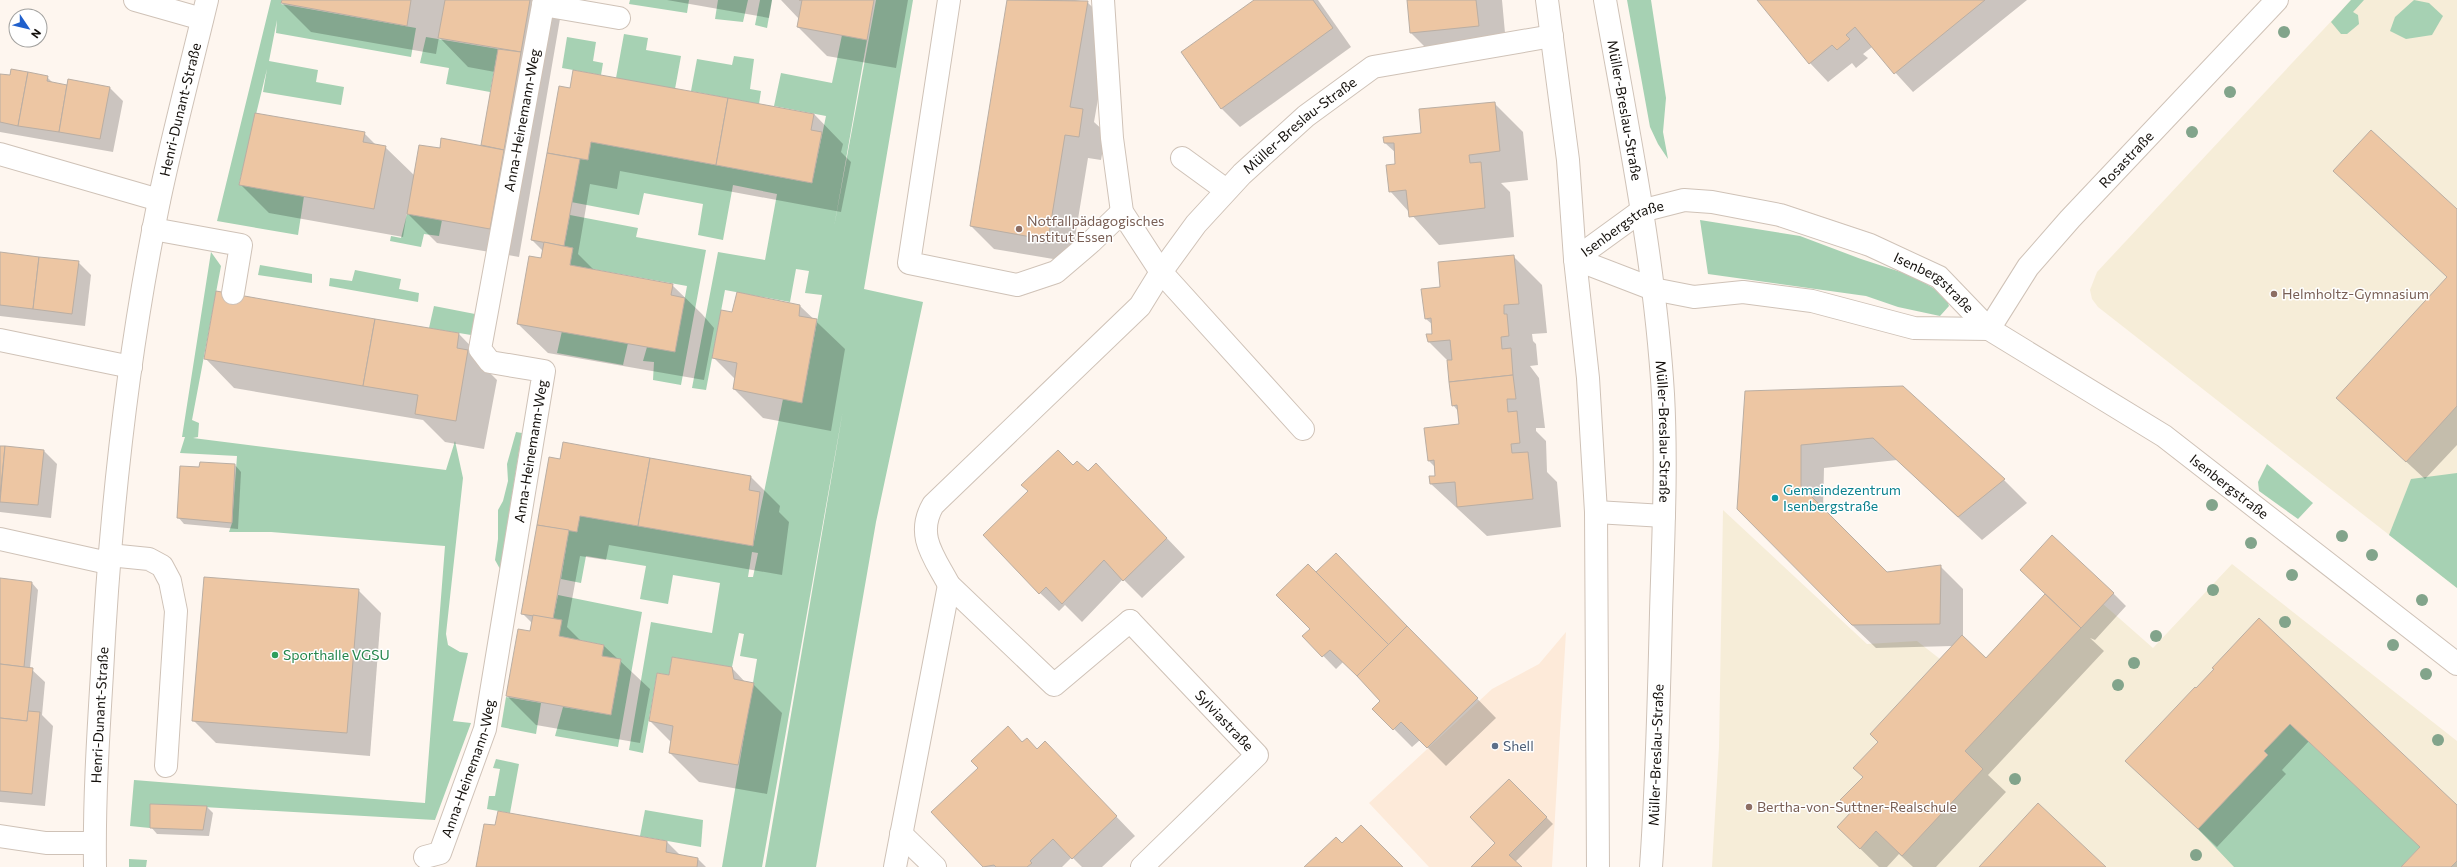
<svg xmlns="http://www.w3.org/2000/svg" width="2457" height="867" viewBox="0 0 2457 867" font-family="Commissioner,sans-serif">
	<style>
		.built { fill: #fdead9 }
		.education { fill: #f6edd8 }
		.green { fill: #a6d1b3; fill-rule: evenodd }
		.shadow { fill: #0003 }
		.building { fill: #edc6a3; stroke: #baaea3 }
		.lines { fill: none; stroke-linecap: round; stroke-linejoin: round }
		.service-casing { stroke: #cfc2b7; stroke-width: 24 }
		.minor-casing { stroke: #cfc2b7; stroke-width: 24 }
		.secondary-casing { stroke: #cfc2b7; stroke-width: 24 }
		.service { stroke: #fff; stroke-width: 22 }
		.minor { stroke: #fff; stroke-width: 22 }
		.secondary { stroke: #fff; stroke-width: 22 }
		.tree { fill: #82a48b }
		.education-dot { fill: #8d6e63; stroke: #fff; stroke-width: 1.5 }
		.culture-dot { fill: #0f9aa8; stroke: #fff; stroke-width: 1.5 }
		.leisure-dot { fill: #2e9e5b; stroke: #fff; stroke-width: 1.5 }
		.service-dot { fill: #5c6f8a; stroke: #fff; stroke-width: 1.5 }
		.labels { text-anchor: middle; stroke-width: 3; stroke-linejoin: round; paint-order: stroke }
		.street-label { font-size: 14px; fill: #15110d; stroke: #fff }
		.education-label { font-size: 14px; fill: #785e54; stroke: #fff; text-anchor: start }
		.culture-label { font-size: 14px; fill: #0d838f; stroke: #fff; text-anchor: start }
		.leisure-label { font-size: 14px; fill: #27864d; stroke: #fff; text-anchor: start }
		.service-label { font-size: 14px; fill: #4e5e75; stroke: #fff; text-anchor: start }
	</style>
	<rect width="100%" height="100%" fill="#fef6ef"/>
	<polygon class="built" points="1566,632 1552,867 1429,867 1369,803 1492,689 1539,664"/>
	<g class="education">
		<polygon points="2351,0 2457,0 2457,588 2098,307 2092,299 2090,290 2097,272"/>
		<polygon points="1723,510 1867,644 1917,641 1940,659 1962,635 1986,657 2045,594 2103,604 2153,648 2232,564 2457,741 2457,867 1712,867 1719,747"/>
	</g>
	<g class="green">
		<polygon points="271,0 282,0 281,4 416,28 411,57 276,33 277,20 269,61 318,70 316,82 344,87 341,105 263,92 267,69 239,184 304,196 298,235 217,221"/>
		<polygon points="630,0 689,0 687,13 629,4"/>
		<polygon points="718,0 748,0 743,22 715,19"/>
		<polygon points="760,0 772,0 767,28 755,25"/>
		<path d="M876 0H913L864 289 923 302 876 522 816 867H765L843 410 762 867H722L757 659 740 656 744 634 739 633 732 667 672 657 669 675 657 673 643 753 629 750 651 622 712 633 720 583 673 575 668 604 640 599 646 566 586 556 581 583 561 579 569 530 577 532 580 516 753 546 783 399 802 402 822 295 805 293 809 271 796 269 790 302 725 290 706 390 692 388 718 252 765 260 777 194 733 185 723 240 698 235 703 204 644 193 639 215 571 202 580 159 588 160 591 142 812 183 826 116 774 106 781 73 832 83 842 35 867 40 834 227ZM752 552 758 553 753 577H748Z"/>
		<polygon points="1627,0 1651,0 1666,98 1663,132 1668,159 1658,144 1650,127"/>
		<polygon points="2351,0 2364,0 2353,12 2358,15 2359,24 2347,34 2341,34 2331,22"/>
		<polygon points="2414,0 2429,3 2443,16 2432,35 2406,39 2390,31 2395,17"/>
		<polygon points="624,34 648,38 646,50 681,56 675,89 616,78"/>
		<polygon points="426,37 498,49 490,92 446,84 449,68 420,63"/>
		<polygon points="567,37 596,42 593,61 603,63 601,75 562,68"/>
		<polygon points="734,56 754,59 750,89 761,91 759,104 691,91 697,59 732,65"/>
		<polygon points="407,214 442,220 439,236 424,234 421,247 390,241 391,236 401,238"/>
		<polygon points="570,215 638,228 636,237 706,250 681,385 653,380 654,362 643,361 647,347 675,351 687,286 570,265 573,248 564,246"/>
		<polygon points="1700,220 1800,236 1861,259 1913,276 1945,295 1949,306 1940,316 1898,307 1866,296 1708,274"/>
		<polygon points="211,252 221,266 192,420 199,423 198,437 193,438 446,470 455,441 463,478 446,634 448,645 460,652 468,653 453,721 471,723 435,820 150,804 150,828 130,826 134,780 425,803 445,546 271,532 229,532 232,523 237,456 180,453 185,437 182,437"/>
		<polygon points="260,265 312,274 312,283 258,275"/>
		<polygon points="355,270 401,279 399,289 419,293 418,302 329,286 330,278 352,281"/>
		<polygon points="434,306 475,314 471,335 429,328"/>
		<polygon points="562,331 628,343 623,365 557,353"/>
		<polygon points="516,432 522,433 500,569 495,560 498,539 498,510 503,501 508,481 507,464"/>
		<polygon points="2267,464 2313,503 2298,519 2259,491 2258,482"/>
		<polygon points="2457,473 2457,588 2389,535 2411,479"/>
		<polygon points="558,595 642,612 618,747 555,736 563,707 611,715 621,660 602,656 604,645 559,636 553,619"/>
		<polygon points="506,697 541,703 536,734 501,727"/>
		<polygon points="2290,724 2420,847 2401,867 2234,867 2198,829 2268,755 2264,751"/>
		<polygon points="496,759 519,764 510,813 487,809 489,796 495,796 500,769 493,768"/>
		<polygon points="645,810 703,820 701,847 640,836"/>
		<polygon points="129,859 147,860 146,867 129,867"/>
	</g>
	<g class="shadow">
		<polygon points="283,0 548,0 561,13 519,257 437,243 407,213 403,237 269,213 240,184 364,133 376,145 385,147 415,176 440,149 481,147 495,72 468,67 439,37 436,54 311,32 282,3"/>
		<polygon points="667,0 772,0 769,18"/>
		<polygon points="781,0 908,0 896,68 827,56 798,27 799,19"/>
		<polygon points="1008,0 1075,0 1087,2 1111,25 1094,122 1106,133 1101,160 1088,158 1071,262 994,249 971,226"/>
		<polygon points="1255,0 1318,0 1351,47 1240,127 1221,108"/>
		<polygon points="1408,0 1502,0 1507,55 1440,62 1411,33"/>
		<polygon points="1759,0 2027,0 1913,92 1872,47 1863,54 1868,58 1856,68 1852,63 1828,82 1810,63"/>
		<polygon points="0,75 47,77 54,84 68,87 69,80 110,88 123,101 113,152 0,132"/>
		<polygon points="560,87 814,114 843,144 841,152 851,162 841,212 620,171 617,189 590,184 578,254 595,271 672,285 702,314 714,328 704,380 548,353 518,324 543,251 532,240"/>
		<polygon points="1494,103 1523,132 1528,180 1501,183 1510,192 1514,237 1439,245 1390,191 1397,165 1396,153 1385,143 1422,134"/>
		<polygon points="2457,210 2457,445 2425,479 2337,398 2448,278"/>
		<polygon points="0,253 78,262 91,275 85,326 0,316"/>
		<polygon points="1513,256 1542,285 1547,333 1532,334 1533,341 1536,344 1538,365 1530,366 1539,378 1545,428 1536,428 1536,431 1546,441 1547,472 1557,482 1561,527 1487,536 1431,484 1436,477 1436,468 1429,461 1460,425 1458,411 1453,405 1448,361 1428,341 1434,335 1433,325 1426,319 1442,288"/>
		<polygon points="217,292 459,334 488,364 487,370 497,380 484,449 445,442 423,420 234,388 205,358"/>
		<polygon points="800,306 845,349 831,431 763,418 734,389 736,380 713,357 733,313"/>
		<polygon points="1746,392 2004,480 2027,503 1982,540 1897,460 1824,468 1823,510 1887,574 1940,566 1963,589 1963,637 1986,659 2046,594 2113,593 2126,606 2095,640 2090,638 2104,651 1988,775 2006,792 1936,867 1913,867 1899,854 1887,867 1879,867 1838,827 1853,811 1864,777 1879,742 1953,646 1876,648 1852,625"/>
		<polygon points="0,447 44,451 57,464 51,518 0,512"/>
		<polygon points="549,458 751,477 780,506 779,512 789,522 782,575 609,545 606,560 580,556 567,627 581,641 604,646 650,689 640,743 536,725 507,696 533,624 522,613"/>
		<polygon points="235,465 241,472 238,529 184,524 178,517 200,468"/>
		<polygon points="1073,467 1114,483 1185,557 1142,598 1123,579 1082,622 1065,605 1059,611 1040,593"/>
		<polygon points="1316,573 1420,640 1496,718 1446,766 1420,740 1412,747 1374,709 1381,701 1360,678 1343,662 1336,669 1304,636 1311,629"/>
		<polygon points="32,583 38,590 30,668 45,682 42,715 53,726 45,806 0,802 0,585"/>
		<polygon points="358,590 381,613 370,756 216,743 193,720"/>
		<polygon points="732,668 746,683 753,684 782,713 767,794 699,782 670,753 671,742 650,721 670,676"/>
		<polygon points="2215,669 2457,806 2457,867 2402,867 2421,848 2309,741 2282,770 2286,774 2217,847 2145,779 2196,690"/>
		<polygon points="1008,728 1023,743 1063,761 1135,836 1102,867 1082,867 1072,857 1062,867 984,867 933,812 979,768"/>
		<polygon points="1509,780 1553,824 1515,862 1520,867 1473,867 1497,843"/>
		<polygon points="207,807 213,813 209,836 157,834 151,827"/>
		<polygon points="499,812 667,842 681,856 698,859 706,867 477,867 496,826"/>
	</g>
	<g class="building">
		<polygon points="282,0 411,0 407,26 281,3"/>
		<polygon points="445,0 530,0 521,52 438,38"/>
		<polygon points="799,0 874,0 867,40 797,27 802,0"/>
		<polygon points="1007,0 1088,1 1070,107 1083,109 1079,137 1065,135 1048,240 970,226"/>
		<polygon points="1254,0 1313,0 1333,28 1221,109 1181,52"/>
		<polygon points="1407,0 1476,0 1479,26 1410,33"/>
		<polygon points="1757,0 1985,0 1894,74 1855,27 1846,35 1850,39 1837,50 1832,45 1809,64"/>
		<polygon points="498,49 521,52 504,150 481,145"/>
		<polygon points="11,69 28,72 18,126 0,122 0,74 10,75"/>
		<polygon points="573,70 728,98 716,165 591,142 588,160 547,153 559,86 570,88"/>
		<polygon points="28,72 48,76 47,81 67,85 59,132 18,126"/>
		<polygon points="68,79 110,87 100,139 59,132"/>
		<polygon points="728,98 814,114 811,130 822,132 812,183 716,165"/>
		<polygon points="1495,102 1500,151 1469,155 1470,163 1481,162 1485,208 1409,217 1406,190 1389,192 1386,165 1395,164 1394,143 1384,143 1383,137 1421,133 1419,109"/>
		<polygon points="255,113 365,132 363,142 386,146 374,209 239,185"/>
		<polygon points="2371,130 2457,209 2457,406 2406,462 2336,398 2447,277 2333,171"/>
		<polygon points="441,138 504,150 490,229 407,214 419,145 440,148"/>
		<polygon points="547,153 580,159 564,246 531,240"/>
		<polygon points="544,242 573,248 570,265 673,284 671,295 685,298 675,352 517,324 529,256 541,258"/>
		<polygon points="0,252 39,257 33,309 0,305"/>
		<polygon points="1514,255 1519,304 1504,305 1504,314 1507,314 1509,336 1501,337 1502,349 1511,348 1513,375 1449,382 1447,360 1452,360 1450,340 1428,342 1426,334 1432,334 1431,318 1425,319 1421,289 1440,287 1438,262"/>
		<polygon points="39,257 79,261 72,314 33,309"/>
		<polygon points="216,291 375,319 363,386 204,359"/>
		<polygon points="737,292 800,305 799,316 817,319 802,403 733,389 737,363 712,358 721,310 732,312"/>
		<polygon points="375,319 459,333 457,348 468,350 456,421 415,414 418,395 363,386"/>
		<polygon points="1513,375 1516,399 1507,399 1508,412 1517,411 1520,443 1511,444 1512,453 1528,452 1533,499 1457,507 1455,482 1430,484 1429,476 1435,476 1434,460 1428,461 1424,428 1459,424 1457,405 1452,406 1449,382"/>
		<polygon points="1903,386 2005,479 1958,517 1873,438 1801,445 1801,486 1887,572 1941,565 1940,624 1852,625 1737,509 1745,391"/>
		<polygon points="563,442 650,458 638,526 580,516 577,532 537,525 549,457 560,459"/>
		<polygon points="0,446 5,446 0,496"/>
		<polygon points="5,446 44,450 38,505 0,502"/>
		<polygon points="1058,450 1073,465 1077,461 1088,471 1096,463 1167,538 1123,581 1104,560 1062,604 1046,587 1039,594 983,535 1028,491 1021,485"/>
		<polygon points="650,458 751,476 749,490 760,492 753,546 638,526"/>
		<polygon points="200,462 235,464 232,523 177,518 180,466 199,467"/>
		<polygon points="537,525 569,530 553,619 521,614"/>
		<polygon points="2052,535 2114,593 2081,628 2020,570"/>
		<polygon points="1336,553 1407,626 1389,645 1316,572"/>
		<polygon points="1308,564 1389,645 1357,676 1330,650 1322,657 1302,636 1310,629 1276,595"/>
		<polygon points="204,577 359,589 347,733 192,721"/>
		<polygon points="0,578 32,582 24,667 0,664"/>
		<polygon points="2045,594 2081,628 1965,751 1983,769 1902,856 1876,831 1860,849 1837,827 1852,811 1840,800 1863,777 1853,768 1878,742 1870,734 1962,635 1986,658"/>
		<polygon points="533,615 562,620 559,636 604,645 602,656 621,659 611,715 506,696 518,629 530,631"/>
		<polygon points="2259,618 2457,805 2457,861 2451,867 2401,867 2420,847 2290,724 2264,751 2268,755 2198,829 2125,761 2195,687 2196,688 2214,669 2212,668"/>
		<polygon points="1407,626 1478,698 1427,748 1401,722 1393,730 1372,709 1380,701 1357,676"/>
		<polygon points="672,657 732,667 734,679 754,683 738,765 669,753 673,726 649,721 657,673 669,675"/>
		<polygon points="0,664 33,668 27,721 0,718"/>
		<polygon points="28,711 40,712 32,794 0,791 0,718 27,721"/>
		<polygon points="1008,726 1022,742 1027,738 1037,749 1045,741 1117,816 1072,859 1053,839 1030,861 1032,863 1027,867 996,867 994,865 983,867 931,812 978,768 971,761"/>
		<polygon points="1509,779 1547,817 1509,855 1522,867 1471,867 1495,843 1470,817"/>
		<polygon points="2038,803 2106,867 1979,867"/>
		<polygon points="150,804 207,806 203,830 150,828"/>
		<polygon points="498,811 667,841 666,852 698,858 697,867 476,867 484,824 495,825"/>
		<polygon points="1361,825 1403,867 1304,867 1336,837 1342,843"/>
	</g>
	<g class="lines">
		<g class="service-casing">
			<g id="service">
				<polyline points="135,0 202,19"/>
				<polyline points="949,0 909,263 1017,285 1056,272 1091,242 1122,212"/>
				<polyline points="1103,0 1112,138 1122,212 1161,272 1303,429"/>
				<polyline points="0,154 159,200"/>
				<polyline points="1182,158 1226,190"/>
				<polyline points="153,229 241,245 233,293"/>
				<polyline points="0,340 131,367"/>
				<polyline points="0,539 108,563"/>
				<polyline points="109,555 149,559 162,566 170,581 176,611 166,766"/>
				<path d="M949 585C935 558 915 536 933 505L1140 306 1161 272"/>
				<polyline points="901,834 935,867"/>
				<polyline points="895,867 949,585 1054,685 1130,621"/>
			</g>
		</g>
		<g class="minor-casing">
			<g id="minor">
				<polyline points="543,5 619,18"/>
				<path id="s1" d="M1575 259 1641 211 1684 200 1712 202 1780 215 1870 245 1939 277 1989 329 2164 436 2457 664"/>
				<polyline points="1575,259 1653,289 1694,297 1743,292 1812,301 1914,328 1989,329"/>
				<path id="s2" d="M1161 272 1196 224 1242 174 1306 116 1373 67 1552 36"/>
				<path id="s3" d="M1989 329 2028 267 2070 219 2277 0"/>
				<path id="s4" d="M1130 621 1257 755 1142 867"/>
				<polyline points="0,836 46,843 94,843"/>
				<path id="s5" d="M425 857 440 853 485 729 544 371 490 362 480 349 544 0"/>
				<path id="s6" d="M95 867C94 802 98 738 102 673 110 515 127 357 159 201 173 134 191 67 207 0"/>
			</g>
		</g>
		<g class="secondary-casing">
			<g id="secondary">
				<polyline points="1547,0 1568,160 1575,259 1588,378 1596,512 1598,867"/>
				<path id="s7" d="M1605 0C1628 131 1655 262 1663 394 1667 467 1663 541 1661 613 1659 698 1657 783 1651 867"/>
				<polyline points="1596,512 1664,516"/>
			</g>
		</g>
		<use href="#service" class="service"/>
		<use href="#minor" class="minor"/>
		<use href="#secondary" class="secondary"/>
	</g>
	<g class="tree">
		<circle cx="2284" cy="32" r="6"/>
		<circle cx="2230" cy="92" r="6"/>
		<circle cx="2192" cy="132" r="6"/>
		<circle cx="2212" cy="505" r="6"/>
		<circle cx="2342" cy="536" r="6"/>
		<circle cx="2251" cy="543" r="6"/>
		<circle cx="2372" cy="555" r="6"/>
		<circle cx="2292" cy="575" r="6"/>
		<circle cx="2213" cy="590" r="6"/>
		<circle cx="2422" cy="600" r="6"/>
		<circle cx="2285" cy="622" r="6"/>
		<circle cx="2156" cy="636" r="6"/>
		<circle cx="2393" cy="645" r="6"/>
		<circle cx="2134" cy="663" r="6"/>
		<circle cx="2426" cy="674" r="6"/>
		<circle cx="2118" cy="685" r="6"/>
		<circle cx="2438" cy="740" r="6"/>
		<circle cx="2015" cy="779" r="6"/>
		<circle cx="2196" cy="855" r="6"/>
	</g>
	<g class="education-dot">
		<circle cx="1019" cy="229" r="4"/>
		<circle cx="2274" cy="294" r="4"/>
		<circle cx="1749" cy="807" r="4"/>
	</g>
	<circle class="culture-dot" cx="1775" cy="498" r="4"/>
	<circle class="leisure-dot" cx="275" cy="655" r="4"/>
	<circle class="service-dot" cx="1495" cy="746" r="4"/>
	<g class="labels">
		<g class="street-label">
			<text dy="5" stroke="none"><textPath href="#s6" startOffset="764">Henri-Dunant-Straße</textPath></text>
			<text dy="5" stroke="none"><textPath href="#s7" startOffset="112">Müller-Breslau-Straße</textPath></text>
			<text dy="5" stroke="none"><textPath href="#s5" startOffset="814">Anna-Heinemann-Weg</textPath></text>
			<text dy="5" stroke="none"><textPath href="#s2" startOffset="203">Müller-Breslau-Straße</textPath></text>
			<text dy="5" stroke="none"><textPath href="#s3" startOffset="219">Rosastraße</textPath></text>
			<text dy="5" stroke="none"><textPath href="#s1" startOffset="57">Isenbergstraße</textPath></text>
			<text dy="5" stroke="none"><textPath href="#s1" startOffset="393">Isenbergstraße</textPath></text>
			<text dy="5" stroke="none"><textPath href="#s7" startOffset="436">Müller-Breslau-Straße</textPath></text>
			<text dy="5" stroke="none"><textPath href="#s5" startOffset="429">Anna-Heinemann-Weg</textPath></text>
			<text dy="5" stroke="none"><textPath href="#s1" startOffset="754">Isenbergstraße</textPath></text>
			<text dy="5" stroke="none"><textPath href="#s6" startOffset="152">Henri-Dunant-Straße</textPath></text>
			<text dy="5" stroke="none"><textPath href="#s4" startOffset="137">Sylviastraße</textPath></text>
			<text transform="translate(1656 755) rotate(-88)" y="5">Müller-Breslau-Straße</text>
			<text dy="5" stroke="none"><textPath href="#s5" startOffset="105">Anna-Heinemann-Weg</textPath></text>
		</g>
		<g class="education-label">
			<text x="1027" y="226">Notfallpädagogisches<tspan x="1027" dy="16">Institut Essen</tspan></text>
			<text x="2282" y="299">Helmholtz-Gymnasium</text>
			<text x="1757" y="812">Bertha-von-Suttner-Realschule</text>
		</g>
		<g class="culture-label">
			<text x="1783" y="495">Gemeindezentrum<tspan x="1783" dy="16">Isenbergstraße</tspan></text>
		</g>
		<g class="leisure-label">
			<text x="283" y="660">Sporthalle VGSU</text>
		</g>
		<g class="service-label">
			<text x="1503" y="751">Shell</text>
		</g>
	</g>
	<g transform="translate(28 28) rotate(125)"><circle r="19" fill="#ffffff" stroke="#a1a09e"/>
	<path d="M0-3L7 15L0 10L-7 15Z" fill="#2060cc"/>
	<text y="-6" font-size="11" font-weight="bold" text-anchor="middle" fill="#15110d">N</text>
	</g>
</svg>
